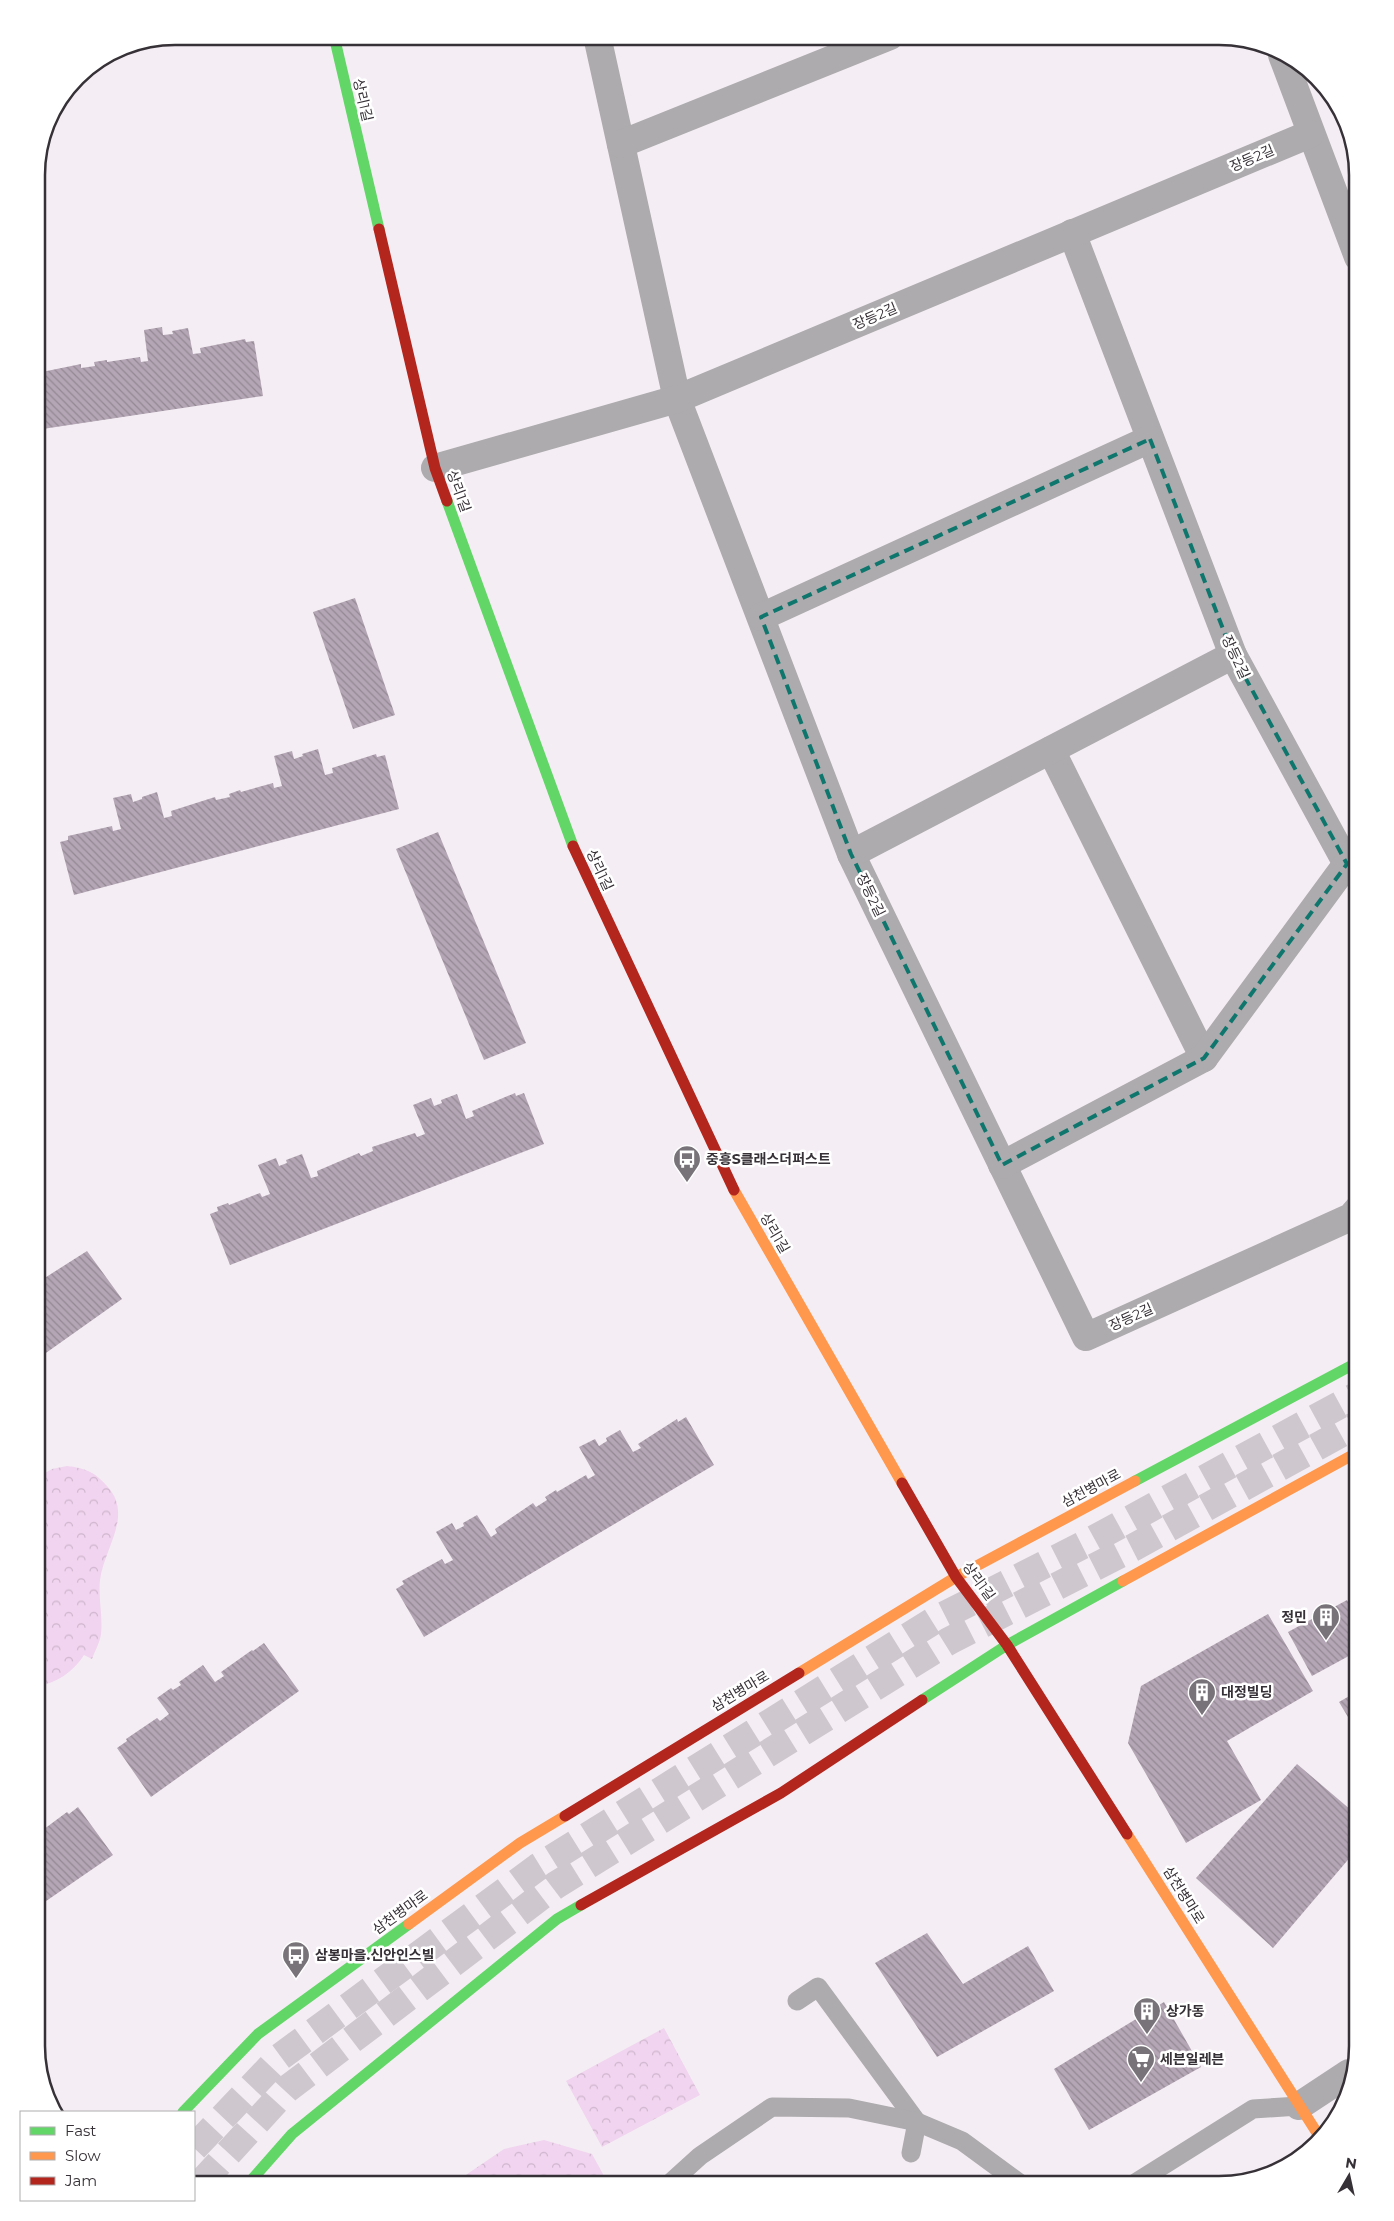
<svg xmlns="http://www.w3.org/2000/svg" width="1394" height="2221" viewBox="0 0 1394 2221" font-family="Montserrat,'Noto Sans KR',sans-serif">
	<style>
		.park { fill: url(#park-crowns) }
		.building { fill: url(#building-back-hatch) }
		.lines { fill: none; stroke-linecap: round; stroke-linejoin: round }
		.secondary-tunnel { stroke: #cec8ce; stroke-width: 28; stroke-dasharray: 28 14; stroke-linecap: butt }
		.lane { stroke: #adabad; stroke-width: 19 }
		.street { stroke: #adabad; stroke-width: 28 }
		.fast { stroke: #63d668; stroke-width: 11 }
		.slow { stroke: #ff974d; stroke-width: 11 }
		.jam { stroke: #b3261e; stroke-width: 11 }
		.marked { fill: none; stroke: #0f766e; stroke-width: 4; stroke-dasharray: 10 6; stroke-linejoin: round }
		.labels { text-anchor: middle; stroke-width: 5; stroke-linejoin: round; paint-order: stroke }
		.street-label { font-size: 14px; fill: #363136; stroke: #fff }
		.poi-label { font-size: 14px; font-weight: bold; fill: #363136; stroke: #fff; text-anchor: start }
		.rim { fill: none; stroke: #363136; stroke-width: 2.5 }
	</style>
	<defs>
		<pattern id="park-crowns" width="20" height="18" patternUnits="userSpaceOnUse" patternTransform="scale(1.25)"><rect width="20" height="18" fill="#f1d4ef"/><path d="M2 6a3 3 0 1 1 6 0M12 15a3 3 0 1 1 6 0" fill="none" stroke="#cfb6ce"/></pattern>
		<pattern id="building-back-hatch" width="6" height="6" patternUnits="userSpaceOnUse" patternTransform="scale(1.25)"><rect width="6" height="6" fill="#b5a6b5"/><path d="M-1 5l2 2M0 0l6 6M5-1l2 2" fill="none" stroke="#948894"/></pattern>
	</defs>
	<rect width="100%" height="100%" fill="#f4eef4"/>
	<g class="park">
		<path d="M67 1466C85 1468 95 1472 107 1486 134 1515 104 1548 100 1580 98 1597 103 1616 101 1634 100 1642 95 1651 92 1659L84 1655C73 1672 56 1684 36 1686V1478L52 1469Z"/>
		<polygon points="664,2028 700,2095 602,2147 566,2081"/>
		<polygon points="544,2140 592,2154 609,2185 451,2185 504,2149"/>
	</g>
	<g class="building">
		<polygon points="162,327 163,335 173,334 172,331 188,328 193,354 201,353 200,348 245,339 246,342 254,341 263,396 36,430 37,373 81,364 81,368 95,366 94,362 107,360 107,362 140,357 141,362 148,361 144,330"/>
		<polygon points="355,598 395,715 353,729 313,612"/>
		<polygon points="318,749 325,775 333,773 332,768 376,754 377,757 385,755 399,809 74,895 60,842 68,840 68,836 112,826 113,831 121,829 113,798 131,794 133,802 142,799 142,797 157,792 164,818 172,816 171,811 215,797 216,800 230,797 229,794 240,790 241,792 273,783 274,788 282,786 274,756 292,751 294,759 303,756 302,754"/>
		<polygon points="438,832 526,1043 484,1060 396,849"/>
		<polygon points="515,1093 516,1096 524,1093 544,1144 230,1265 210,1214 218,1211 217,1207 228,1203 229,1205 260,1193 262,1197 270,1194 258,1165 276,1158 279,1166 287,1163 286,1160 302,1154 311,1178 318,1176 317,1171 359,1153 361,1156 373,1151 372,1147 415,1133 417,1137 425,1134 413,1105 431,1098 434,1106 442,1103 441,1100 457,1094 466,1119 474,1116 472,1111"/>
		<polygon points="87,1251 122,1299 36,1360 36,1290 46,1283 43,1279"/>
		<polygon points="686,1417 714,1465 424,1637 396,1589 404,1584 402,1581 442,1559 445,1564 453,1560 436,1532 452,1523 456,1530 464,1526 463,1523 477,1515 491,1537 497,1533 495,1529 533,1503 536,1507 547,1500 545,1497 556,1490 557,1492 586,1475 588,1479 595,1475 579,1447 595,1439 599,1446 607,1441 606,1438 620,1430 633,1452 641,1448 638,1444 677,1419 678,1422"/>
		<polygon points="1358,1524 1358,1538 1352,1528"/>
		<polygon points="1347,1600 1358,1619 1358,1651 1312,1676 1288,1632"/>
		<polygon points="1268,1614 1313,1691 1227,1741 1261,1800 1186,1843 1128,1743 1141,1686"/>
		<polygon points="264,1643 299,1691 151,1797 117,1748 127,1741 126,1739 157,1718 160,1721 169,1714 157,1698 171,1688 173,1690 181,1685 179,1682 203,1665 215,1682 224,1676 221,1672 252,1650 253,1651"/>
		<polygon points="1358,1691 1358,1734 1339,1702"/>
		<polygon points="1297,1764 1358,1816 1358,1848 1273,1948 1196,1878"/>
		<polygon points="78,1807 113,1855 36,1908 36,1835 67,1812 69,1814"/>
		<polygon points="927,1933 963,1984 1028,1946 1054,1991 937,2057 875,1963"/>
		<polygon points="1164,2002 1201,2067 1089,2130 1054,2069"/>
	</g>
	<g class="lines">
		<g class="secondary-tunnel">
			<polyline points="194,2148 280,2057 538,1867 935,1620 1083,1545 1358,1395"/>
			<polyline points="200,2184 287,2089 556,1885 949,1641 1136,1546 1358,1424"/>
		</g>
		<g class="lane">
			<polyline points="797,2001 818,1987 917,2122 911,2153"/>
			<polyline points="668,2185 700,2156 772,2107 849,2108 917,2122 962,2141 1022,2185"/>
			<polyline points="1132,2185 1253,2109 1299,2106"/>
		</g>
		<g class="street">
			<polyline points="597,36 677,399 851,854 1086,1337 1351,1217 1358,1209"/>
			<polyline points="1282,55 1358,257"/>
			<polyline points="621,144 890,36"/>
			<polyline points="1072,233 1233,655 1347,864"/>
			<polyline points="435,468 677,399 1310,134"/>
			<polyline points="761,617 1150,439"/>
			<polyline points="1051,750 1204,1058"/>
			<polyline points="851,854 1233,655"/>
			<polyline points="1002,1165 1204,1058 1357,850"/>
			<polyline points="1299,2106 1349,2073"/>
		</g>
		<g class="fast">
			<polyline points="334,36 379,229"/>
			<polyline points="447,501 573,846"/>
			<polyline points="1135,1481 1358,1362"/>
			<polyline points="922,1700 1007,1645 1123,1581"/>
			<polyline points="183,2112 258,2034 409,1924"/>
			<polyline points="248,2184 292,2134 557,1919 581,1905"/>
		</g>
		<g class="slow">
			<polyline points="734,1190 902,1483"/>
			<polyline points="1123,1581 1358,1452"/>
			<polyline points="799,1673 956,1577 1135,1481"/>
			<polyline points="1127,1834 1319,2136"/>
			<polyline points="409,1924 520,1843 565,1816"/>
		</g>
		<g class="jam">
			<polyline points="379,229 435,468 447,501"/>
			<polyline points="573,846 734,1190"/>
			<polyline points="902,1483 956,1577 1007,1645 1127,1834"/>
			<polyline points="565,1816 799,1673"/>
			<polyline points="581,1905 781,1793 922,1700"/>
		</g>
	</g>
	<path class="marked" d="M1150 439 1233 655 1347 864 1204 1058 1002 1165 851 854 761 617Z"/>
	<defs>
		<g id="bus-pin" transform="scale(1.4375)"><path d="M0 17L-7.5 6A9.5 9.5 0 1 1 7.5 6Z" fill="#787378" stroke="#fff"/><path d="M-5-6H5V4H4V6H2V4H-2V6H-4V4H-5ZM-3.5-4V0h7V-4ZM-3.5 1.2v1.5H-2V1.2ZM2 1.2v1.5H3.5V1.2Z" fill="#fff"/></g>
		<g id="building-pin" transform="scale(1.4375)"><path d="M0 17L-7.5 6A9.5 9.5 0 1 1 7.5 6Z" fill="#787378" stroke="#fff"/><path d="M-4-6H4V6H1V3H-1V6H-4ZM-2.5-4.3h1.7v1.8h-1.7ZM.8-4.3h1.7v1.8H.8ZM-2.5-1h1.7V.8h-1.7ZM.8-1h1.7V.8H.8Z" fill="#fff"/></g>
		<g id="supermarket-pin" transform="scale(1.4375)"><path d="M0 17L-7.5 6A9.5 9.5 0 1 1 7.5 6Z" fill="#787378" stroke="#fff"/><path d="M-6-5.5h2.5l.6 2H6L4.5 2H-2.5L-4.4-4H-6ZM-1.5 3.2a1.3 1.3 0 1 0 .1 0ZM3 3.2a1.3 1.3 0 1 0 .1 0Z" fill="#fff"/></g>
	</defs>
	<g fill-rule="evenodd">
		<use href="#bus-pin" x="687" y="1159"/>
		<use href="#building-pin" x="1326" y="1617"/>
		<use href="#building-pin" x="1202" y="1692"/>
		<use href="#bus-pin" x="296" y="1955"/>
		<use href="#building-pin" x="1147" y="2011"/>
		<use href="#supermarket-pin" x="1141" y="2059"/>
	</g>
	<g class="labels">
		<g class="street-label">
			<text transform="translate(363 100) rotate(77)" y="5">상리1길</text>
			<text transform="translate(1252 158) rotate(-23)" y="5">장등2길</text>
			<text transform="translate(875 316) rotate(-23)" y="5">장등2길</text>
			<text transform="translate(459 491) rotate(70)" y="5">상리1길</text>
			<text transform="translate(1236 657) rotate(65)" y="5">장등2길</text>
			<text transform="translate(600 870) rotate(65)" y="5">상리1길</text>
			<text transform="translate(871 895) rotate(64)" y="5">장등2길</text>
			<text transform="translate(775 1233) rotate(60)" y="5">상리1길</text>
			<text transform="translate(1131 1317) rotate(-24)" y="5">장등2길</text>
			<text transform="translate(1091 1488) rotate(-28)" y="5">삼천병마로</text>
			<text transform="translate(979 1581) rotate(54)" y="5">상리1길</text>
			<text transform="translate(740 1691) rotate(-31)" y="5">삼천병마로</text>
			<text transform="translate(1184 1895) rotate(58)" y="5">삼천병마로</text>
			<text transform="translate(400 1912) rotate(-36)" y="5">삼천병마로</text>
		</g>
		<g class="poi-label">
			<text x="706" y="1164">중흥S클래스더퍼스트</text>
			<text x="1307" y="1622" text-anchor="end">정민</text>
			<text x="1221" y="1697">대정빌딩</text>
			<text x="315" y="1960">삼봉마을.신안인스빌</text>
			<text x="1166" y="2016">상가동</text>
			<text x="1160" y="2064">세븐일레븐</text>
		</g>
	</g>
	<path d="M0 0H1394V2221H0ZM175 45H1219A130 130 0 0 1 1349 175V2046A130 130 0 0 1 1219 2176H175A130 130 0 0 1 45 2046V175A130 130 0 0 1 175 45Z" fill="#fff" fill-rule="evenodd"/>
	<path class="rim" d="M175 45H1219A130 130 0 0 1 1349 175V2046A130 130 0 0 1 1219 2176H175A130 130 0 0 1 45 2046V175A130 130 0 0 1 175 45Z"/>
	<rect x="20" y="2111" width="175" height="90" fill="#ffffff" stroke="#afadaf"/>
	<rect x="30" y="2127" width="25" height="8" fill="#63d668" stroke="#afadaf"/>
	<text x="65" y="2136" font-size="15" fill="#363136">Fast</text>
	<rect x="30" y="2152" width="25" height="8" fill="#ff974d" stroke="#afadaf"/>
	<text x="65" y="2161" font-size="15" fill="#363136">Slow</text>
	<rect x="30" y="2177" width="25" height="8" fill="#b3261e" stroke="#afadaf"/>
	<text x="65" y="2186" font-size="15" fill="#363136">Jam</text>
	<g transform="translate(1349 2176) rotate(9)" stroke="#ffffff" stroke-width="4" paint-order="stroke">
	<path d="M0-4L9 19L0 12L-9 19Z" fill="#363136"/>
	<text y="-8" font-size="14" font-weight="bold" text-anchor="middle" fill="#363136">N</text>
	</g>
</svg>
